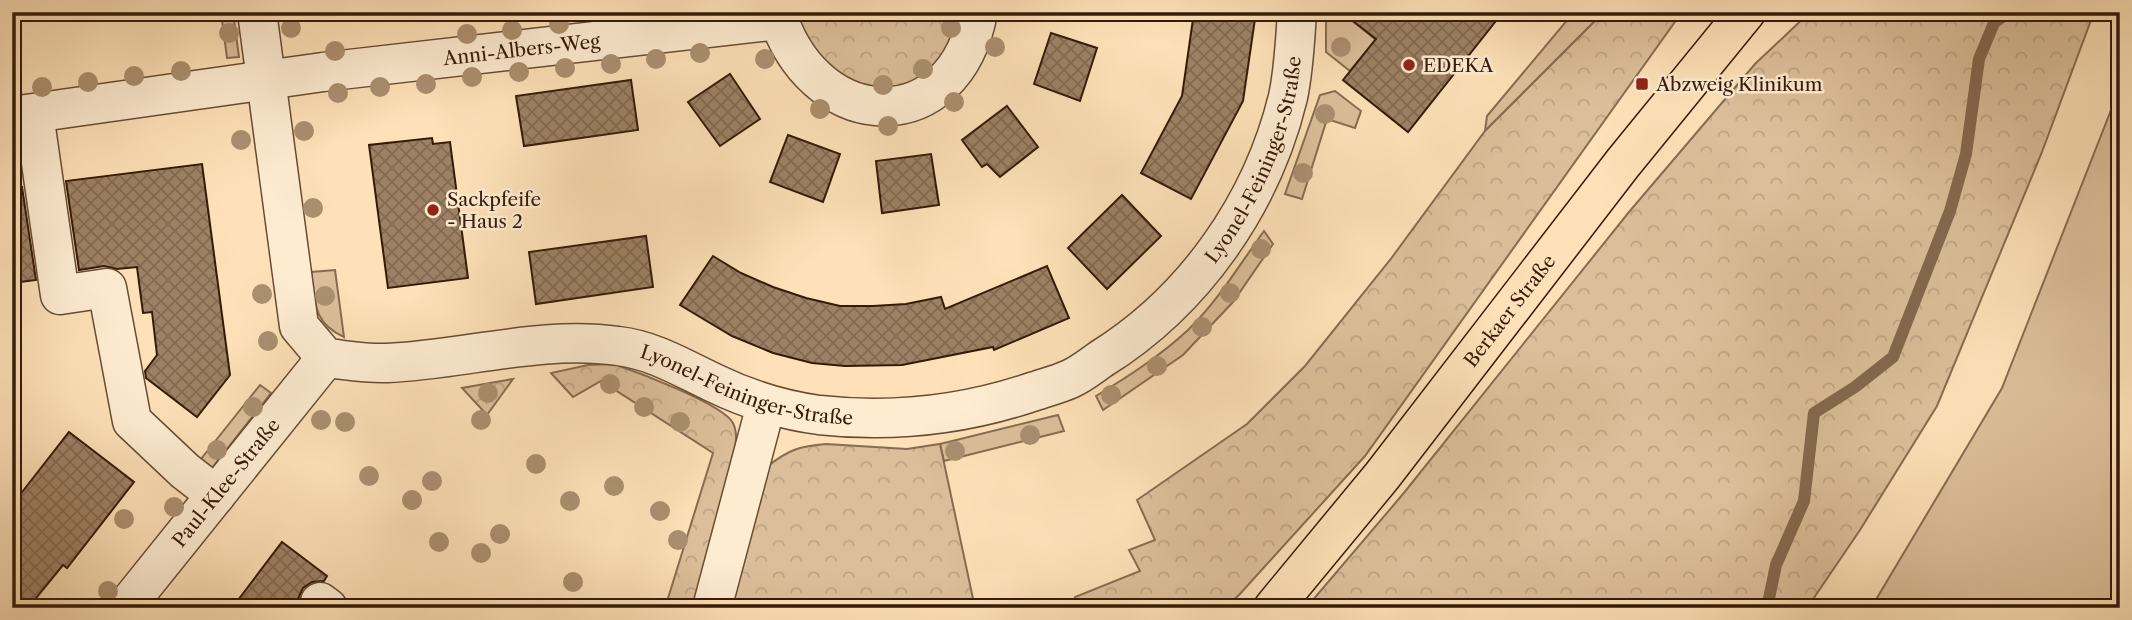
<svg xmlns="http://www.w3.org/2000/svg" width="2132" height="620" viewBox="0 0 2132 620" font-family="'Libre Caslon Text',serif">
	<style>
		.green { fill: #dcbf9a; stroke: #886c51; stroke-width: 2 }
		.forest { fill: url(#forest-crowns); stroke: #886c51; stroke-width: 2 }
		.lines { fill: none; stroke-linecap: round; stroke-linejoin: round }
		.stream { stroke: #85694e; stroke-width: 12 }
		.building { fill: url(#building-cross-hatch); stroke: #351a08; stroke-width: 2 }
		.minor-casing { stroke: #674c34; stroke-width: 41 }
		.major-casing { stroke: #351a08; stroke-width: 41 }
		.minor { stroke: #feecd1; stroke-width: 38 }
		.major { stroke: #fee1b8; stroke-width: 38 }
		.tree { fill: #ab8f6f }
		.poi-dot { fill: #8f2418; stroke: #feecd1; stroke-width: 2.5 }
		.labels { text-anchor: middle; stroke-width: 5; stroke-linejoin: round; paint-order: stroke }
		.street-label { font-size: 19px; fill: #351a08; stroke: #feecd1 }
		.poi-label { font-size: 19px; fill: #351a08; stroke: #feecd1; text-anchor: start }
	</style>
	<defs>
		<pattern id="forest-crowns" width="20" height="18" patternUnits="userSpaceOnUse" patternTransform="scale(1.75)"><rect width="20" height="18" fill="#dcbf9a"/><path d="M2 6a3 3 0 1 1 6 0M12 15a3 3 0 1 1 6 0" fill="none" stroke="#bda483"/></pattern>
		<pattern id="building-cross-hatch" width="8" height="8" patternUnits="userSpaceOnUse" patternTransform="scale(1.75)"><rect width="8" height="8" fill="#9e8164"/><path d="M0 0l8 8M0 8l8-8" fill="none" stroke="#826950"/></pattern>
	</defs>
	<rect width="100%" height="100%" fill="#fee1b8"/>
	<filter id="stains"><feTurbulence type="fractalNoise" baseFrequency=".00286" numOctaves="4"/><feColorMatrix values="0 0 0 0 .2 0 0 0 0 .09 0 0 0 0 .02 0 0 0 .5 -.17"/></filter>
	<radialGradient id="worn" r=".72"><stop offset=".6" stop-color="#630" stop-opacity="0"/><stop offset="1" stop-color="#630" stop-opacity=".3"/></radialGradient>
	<g class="green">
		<polygon points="221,12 233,12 239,57 227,58"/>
		<polygon points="1326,12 1351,12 1348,17 1376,40 1350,71 1326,52"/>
		<polygon points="1574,12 1604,12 1485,131 1487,116"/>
		<polygon points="2120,72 2120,608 1871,608 2002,388 2111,110"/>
		<polygon points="1335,91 1361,111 1355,128 1327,119 1302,199 1285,194 1320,95"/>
		<path d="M1264 231 1273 244 1233 302 1183 355 1103 410 1096 396C1129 376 1160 356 1188 330 1218 301 1240 264 1264 231Z"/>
		<path d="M335 270 344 337C313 323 315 303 311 272Z"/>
		<polygon points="260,385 271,393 212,468 201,459"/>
		<polygon points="1058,415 1064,431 944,461 940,444"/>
	</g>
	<g class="forest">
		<polygon points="795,12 966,12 952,56 907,93 825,77"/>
		<polygon points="1604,12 1682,12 1365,456 1239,595 1225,608 1078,608 1075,597 1140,571 1129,550 1155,540 1137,500 1247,424 1305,366 1390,260 1485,131"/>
		<polygon points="1810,12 2094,12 2042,152 1937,406 1860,530 1807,608 1306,608 1403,494 1629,212 1755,64"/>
		<path d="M614 364C637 372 723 404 733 423 738 433 736 446 734 456L693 608H665L713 453 601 381 573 397 551 373 588 365Z"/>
		<polygon points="513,379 487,415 462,388"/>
		<path d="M826 444 907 449 940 444 975 608H728L768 466C788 450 800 446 826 444Z"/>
	</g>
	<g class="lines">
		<polyline class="stream" points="1767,608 1776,565 1804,501 1814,413 1855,387 1893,357 1950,211 1966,154 1979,59 1994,23 2009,12"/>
	</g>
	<g class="building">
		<polygon points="1194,12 1256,12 1243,101 1191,199 1141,173 1182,96"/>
		<polygon points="1341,12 1503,12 1408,132 1343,80 1376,39"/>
		<polygon points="1051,33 1097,48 1080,101 1034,84"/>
		<polygon points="730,74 760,119 720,146 688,102"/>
		<polygon points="631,80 638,130 524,146 516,96"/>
		<polygon points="1007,106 1038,147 1000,177 987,164 982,167 962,140"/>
		<polygon points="788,135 840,154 823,202 770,182"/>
		<polygon points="432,138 433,144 450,142 468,278 388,288 369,145"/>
		<polygon points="931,154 939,205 882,213 876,161"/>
		<polygon points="202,164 230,375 197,417 146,378 145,371 157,355 152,312 143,313 137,267 117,269 104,266 79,270 66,181"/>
		<polygon points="22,187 36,280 12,283 12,188"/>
		<polygon points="1122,195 1161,236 1107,289 1068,248"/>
		<polygon points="646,236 653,287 536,304 529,252"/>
		<polygon points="713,256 741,273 773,287 806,298 840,306 873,306 906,304 941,297 945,309 1047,266 1069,318 994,350 993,347 902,365 845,366 812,363 773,353 732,336 680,305"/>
		<polygon points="69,432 134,482 67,568 63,565 28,608 12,608 12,505"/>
		<polygon points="282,542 327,576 324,581 312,582 303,588 298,599 299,608 232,608"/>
	</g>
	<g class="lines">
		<g class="minor-casing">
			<g id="minor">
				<path id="s1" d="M257 12 299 326 326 358C346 360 367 364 387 363 463 360 541 335 618 346 653 350 682 368 714 383 747 399 782 410 819 415 892 423 965 415 1035 391 1047 387 1059 384 1070 379 1081 374 1091 366 1101 359 1194 301 1262 204 1288 97 1294 69 1295 41 1297 12"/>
				<polyline points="34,114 60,295 107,288 132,421 185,471 216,495"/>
				<path id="s2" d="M12 116 323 72 779 20C820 135 955 138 978 12"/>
				<polyline points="320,602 328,608"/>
				<path id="s3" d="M125 608 326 358"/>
				<polyline points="712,608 766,405"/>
			</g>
		</g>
		<g class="major-casing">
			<g id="major">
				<path id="s4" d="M1273 608 1382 476 1623 163 1746 12"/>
			</g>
		</g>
		<use href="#minor" class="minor"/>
		<use href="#major" class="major"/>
	</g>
	<g class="tree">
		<circle cx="559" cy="24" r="10"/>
		<circle cx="291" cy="28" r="10"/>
		<circle cx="951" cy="28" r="10"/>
		<circle cx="512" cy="30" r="10"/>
		<circle cx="229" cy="33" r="10"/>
		<circle cx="467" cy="34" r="10"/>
		<circle cx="995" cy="47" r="10"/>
		<circle cx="1341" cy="47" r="10"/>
		<circle cx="335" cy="51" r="10"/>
		<circle cx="700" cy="53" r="10"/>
		<circle cx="656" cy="59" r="10"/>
		<circle cx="765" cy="59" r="10"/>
		<circle cx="611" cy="64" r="10"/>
		<circle cx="565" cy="68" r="10"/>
		<circle cx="923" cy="69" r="10"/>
		<circle cx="181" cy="71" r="10"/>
		<circle cx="519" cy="72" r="10"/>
		<circle cx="134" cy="76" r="10"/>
		<circle cx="472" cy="77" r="10"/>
		<circle cx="88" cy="82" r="10"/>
		<circle cx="426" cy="84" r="10"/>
		<circle cx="883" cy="85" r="10"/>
		<circle cx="42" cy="87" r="10"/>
		<circle cx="380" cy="87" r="10"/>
		<circle cx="338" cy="93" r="10"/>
		<circle cx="954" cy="102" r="10"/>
		<circle cx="820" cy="109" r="10"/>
		<circle cx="1325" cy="114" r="10"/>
		<circle cx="888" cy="126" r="10"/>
		<circle cx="304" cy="131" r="10"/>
		<circle cx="241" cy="140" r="10"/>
		<circle cx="1303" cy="173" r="10"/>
		<circle cx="313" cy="208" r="10"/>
		<circle cx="1261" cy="249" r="10"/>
		<circle cx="1230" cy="293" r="10"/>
		<circle cx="262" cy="294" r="10"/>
		<circle cx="325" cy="296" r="10"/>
		<circle cx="1202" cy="327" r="10"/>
		<circle cx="268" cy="341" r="10"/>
		<circle cx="1157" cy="366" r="10"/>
		<circle cx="610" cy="384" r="10"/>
		<circle cx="488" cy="393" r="10"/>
		<circle cx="1111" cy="395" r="10"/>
		<circle cx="253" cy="407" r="10"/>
		<circle cx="644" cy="407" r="10"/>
		<circle cx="321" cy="420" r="10"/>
		<circle cx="481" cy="420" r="10"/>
		<circle cx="345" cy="422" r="10"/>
		<circle cx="680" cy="422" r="10"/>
		<circle cx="1030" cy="435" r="10"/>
		<circle cx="217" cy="450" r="10"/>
		<circle cx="955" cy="451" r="10"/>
		<circle cx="536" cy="464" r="10"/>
		<circle cx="369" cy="476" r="10"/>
		<circle cx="432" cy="481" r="10"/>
		<circle cx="614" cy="486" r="10"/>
		<circle cx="412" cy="500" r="10"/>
		<circle cx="570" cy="501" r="10"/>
		<circle cx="174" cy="507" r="10"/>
		<circle cx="660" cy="511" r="10"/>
		<circle cx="124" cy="519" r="10"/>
		<circle cx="500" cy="534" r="10"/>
		<circle cx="678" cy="540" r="10"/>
		<circle cx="439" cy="542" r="10"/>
		<circle cx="481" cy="553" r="10"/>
		<circle cx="573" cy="582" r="10"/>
		<circle cx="108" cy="591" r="10"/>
	</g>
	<g class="poi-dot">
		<circle cx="1409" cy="65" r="7"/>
		<rect x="1635" y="77" width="14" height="14" rx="3.5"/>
		<circle cx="433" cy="210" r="7"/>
	</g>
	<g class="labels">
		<g class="street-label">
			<text dy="7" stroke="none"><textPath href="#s2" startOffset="514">Anni-Albers-Weg</textPath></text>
			<text dy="7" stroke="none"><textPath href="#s1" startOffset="1418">Lyonel-Feininger-Straße</textPath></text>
			<text dy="7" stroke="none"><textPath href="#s4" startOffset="380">Berkaer Straße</textPath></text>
			<text dy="7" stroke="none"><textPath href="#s1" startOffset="788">Lyonel-Feininger-Straße</textPath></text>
			<text dy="7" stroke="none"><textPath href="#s3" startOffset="161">Paul-Klee-Straße</textPath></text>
		</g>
		<g class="poi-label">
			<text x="1423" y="72">EDEKA</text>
			<text x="1656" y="91">Abzweig Klinikum</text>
			<text x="447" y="206">Sackpfeife<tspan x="447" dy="22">- Haus 2</tspan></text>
		</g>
	</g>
	<rect width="2132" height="620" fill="none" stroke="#fee1b8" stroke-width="42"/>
	<rect x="14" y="14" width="2104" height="592" fill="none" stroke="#351a08" stroke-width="3.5"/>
	<rect x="21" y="21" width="2090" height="578" fill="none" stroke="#351a08" stroke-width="2"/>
	<rect width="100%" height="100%" filter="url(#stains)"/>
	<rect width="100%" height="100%" fill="url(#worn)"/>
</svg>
